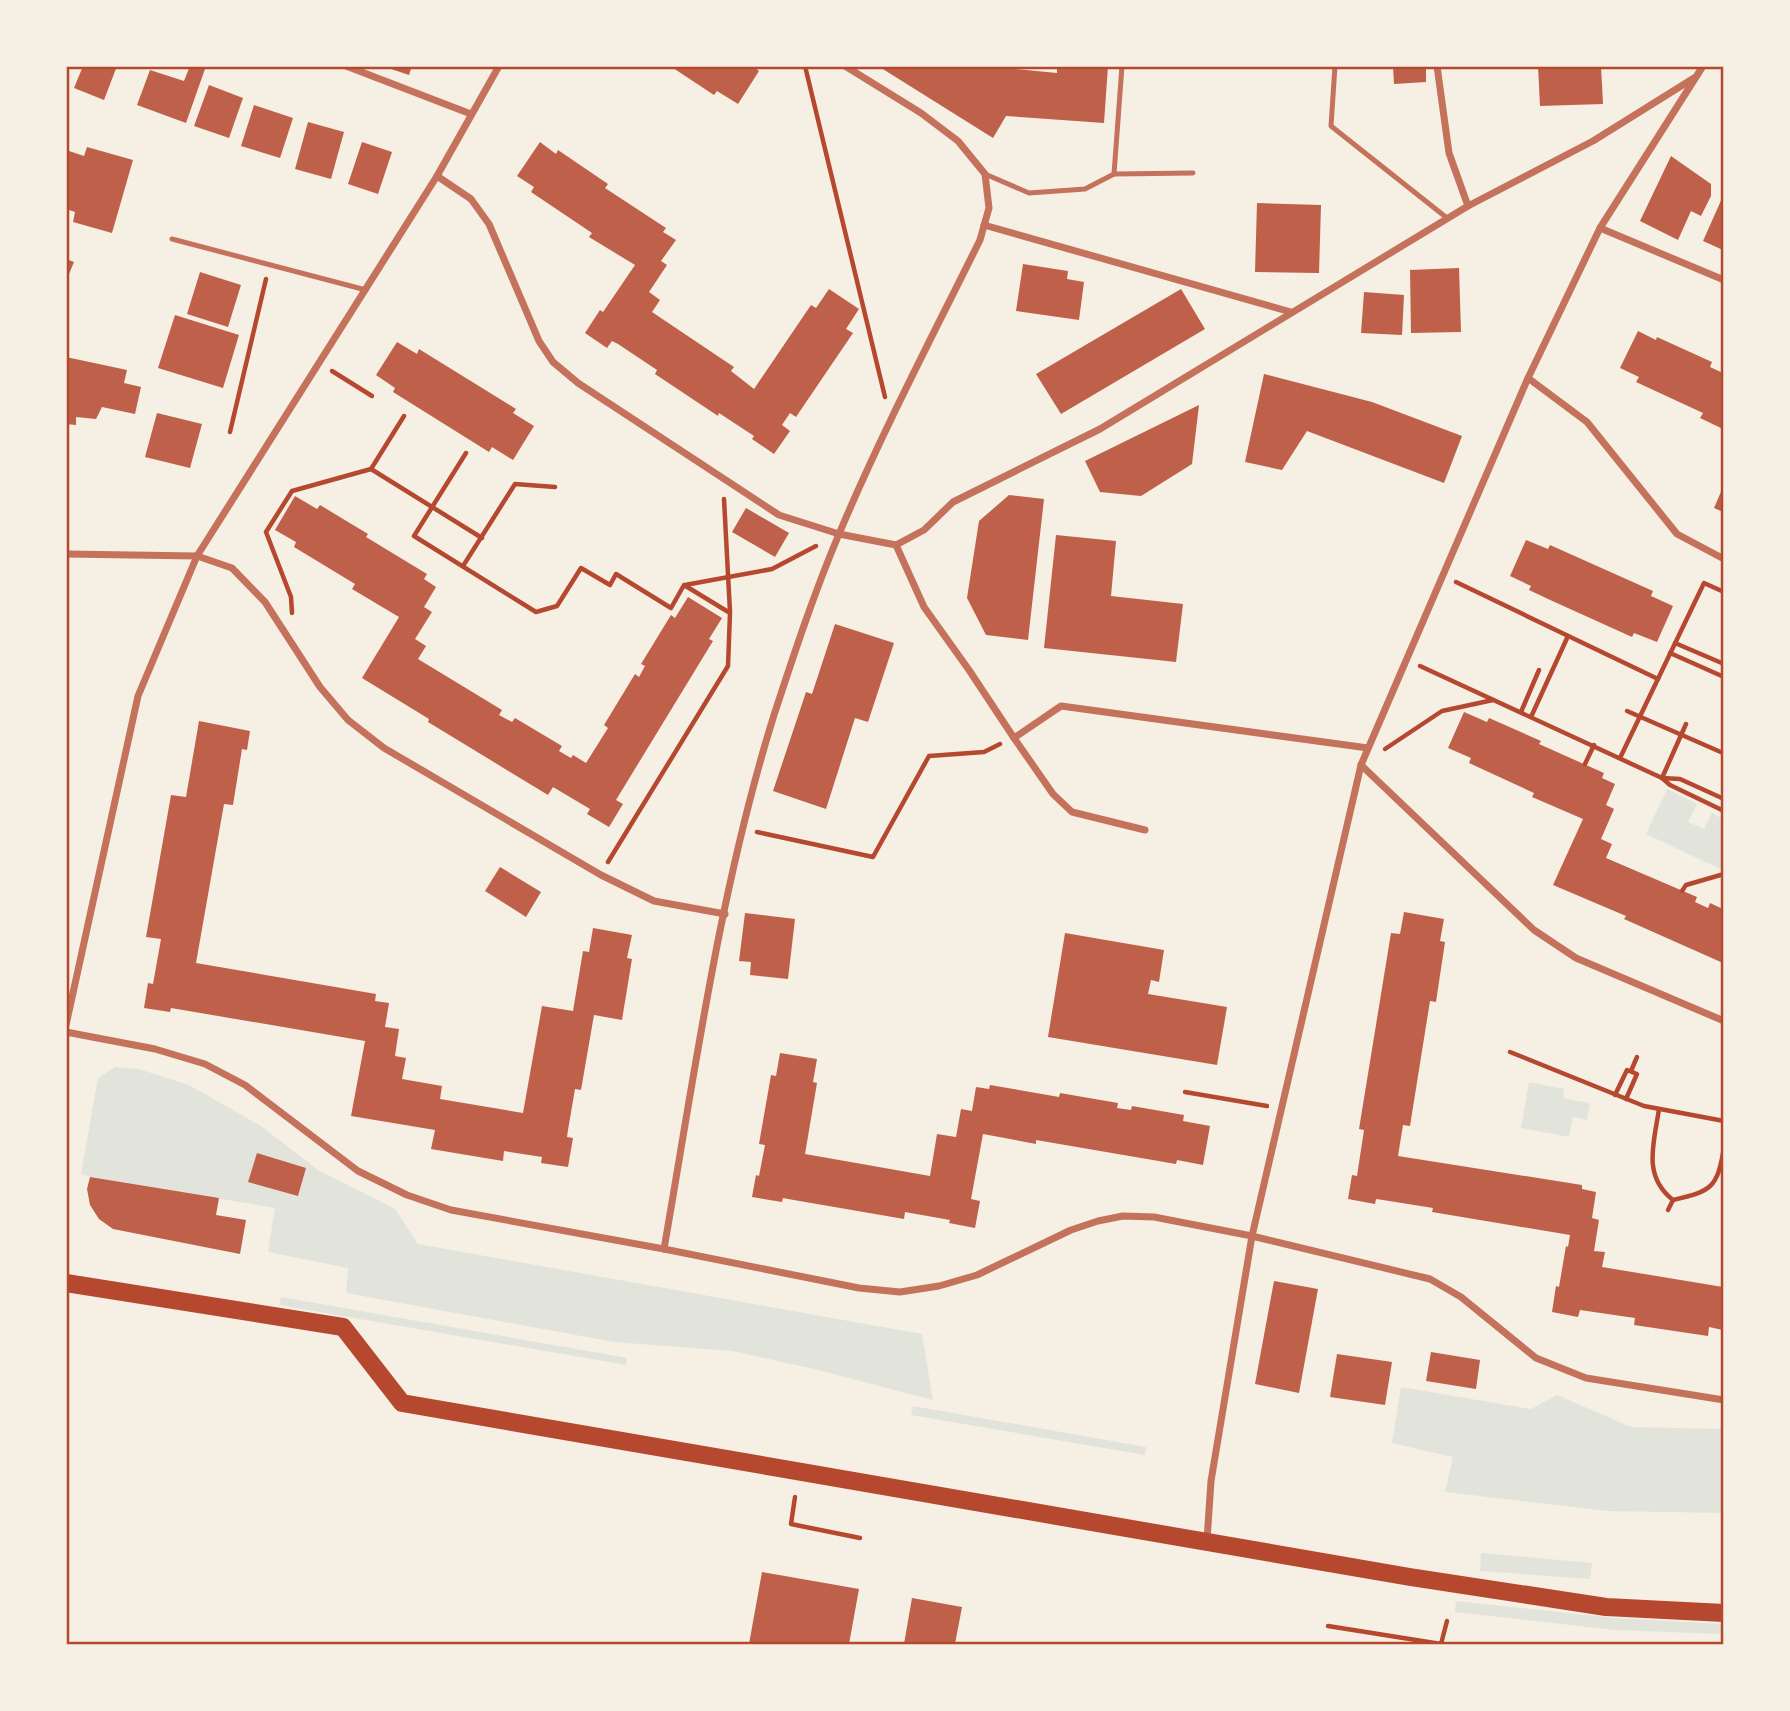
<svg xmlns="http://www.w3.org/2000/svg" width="1790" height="1711" viewBox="0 0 1790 1711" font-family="'Playfair Display',serif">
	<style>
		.green { fill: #e2e4dc }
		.building { fill: #bf614a }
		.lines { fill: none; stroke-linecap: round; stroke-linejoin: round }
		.path { stroke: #b5482f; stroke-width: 4.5 }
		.service { stroke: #c5725c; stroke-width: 5 }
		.minor { stroke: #c5725c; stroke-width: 7 }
		.primary { stroke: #b5482f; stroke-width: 18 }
		.neatline { fill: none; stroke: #b5482f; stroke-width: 2.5 }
	</style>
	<rect width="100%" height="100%" fill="#f6efe4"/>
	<g class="green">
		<polygon points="1667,789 1697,804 1688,822 1704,829 1712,813 1723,819 1723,862 1720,869 1646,834"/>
		<polygon points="115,1067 139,1069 189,1085 261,1126 318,1170 395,1209 418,1244 922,1334 933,1400 814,1369 732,1351 614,1342 346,1293 348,1268 268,1252 275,1208 90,1177 81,1174 98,1078"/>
		<polygon points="1529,1082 1564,1089 1563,1098 1590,1103 1587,1120 1573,1117 1569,1137 1521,1128"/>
		<polygon points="281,1297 627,1358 626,1365 279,1305"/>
		<polygon points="1401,1387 1531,1409 1557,1395 1631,1427 1723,1429 1723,1513 1607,1511 1445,1492 1453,1457 1392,1443"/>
		<polygon points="913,1406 1146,1447 1145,1455 911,1415"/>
		<polygon points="1481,1553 1592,1563 1590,1579 1480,1571"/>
		<polygon points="1456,1601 1615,1618 1723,1624 1723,1634 1614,1630 1455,1612"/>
	</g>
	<g class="building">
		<polygon points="83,66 117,66 104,100 74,88"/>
		<polygon points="190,66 206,66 186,123 137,105 150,70 184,81"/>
		<polygon points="382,66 412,66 409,75"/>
		<polygon points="670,66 753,66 759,71 738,104 717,91 714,95"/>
		<polygon points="878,66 985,66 1057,73 1057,66 1108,66 1104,123 1006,116 993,138"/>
		<polygon points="1393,66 1426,66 1426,82 1394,84"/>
		<polygon points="1538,66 1601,66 1603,104 1540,106"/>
		<polygon points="209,85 243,98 229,138 194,126"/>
		<polygon points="254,105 293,118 280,158 241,146"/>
		<polygon points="308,122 344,132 331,179 295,169"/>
		<polygon points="362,142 392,152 378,194 348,184"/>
		<polygon points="540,142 556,154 558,150 608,184 605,188 666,228 663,232 676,240 661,261 667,265 649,292 660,300 652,312 734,367 731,371 754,389 811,305 816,308 829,289 859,309 846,329 853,333 796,417 790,413 782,425 790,431 774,454 752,439 754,436 719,413 718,416 655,374 657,370 618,344 612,341 607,348 585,333 600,310 603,312 635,265 589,237 592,233 531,192 534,187 517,176"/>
		<polygon points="87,147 133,160 112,233 73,222 75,212 66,209 66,150 84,156"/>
		<polygon points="1671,156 1711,184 1711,196 1701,216 1691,211 1678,240 1640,221"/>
		<polygon points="1723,196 1723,250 1703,241"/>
		<polygon points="1257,203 1321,205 1319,273 1255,272"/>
		<polygon points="66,259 74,262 67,279 66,279"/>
		<polygon points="1023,264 1068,271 1067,279 1084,282 1079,320 1016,311"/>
		<polygon points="1459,268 1461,332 1411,333 1410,270"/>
		<polygon points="200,272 241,285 228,327 187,314"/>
		<polygon points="1181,289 1205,329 1061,414 1036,374"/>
		<polygon points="1364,292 1404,295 1402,335 1361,333"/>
		<polygon points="175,315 239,335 223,388 158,368"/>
		<polygon points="1638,331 1656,340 1657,337 1712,362 1710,367 1723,373 1723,429 1700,418 1703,413 1636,382 1639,377 1620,368"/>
		<polygon points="397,342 417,354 419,349 516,409 513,413 534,426 513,460 492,447 489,452 393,392 395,388 376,375"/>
		<polygon points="66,357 127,370 124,383 141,387 135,414 102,407 96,419 76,417 76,425 66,424"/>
		<polygon points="1264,374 1372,402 1462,436 1444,483 1307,431 1282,470 1245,462"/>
		<polygon points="1199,405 1192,464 1141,496 1100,492 1085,461"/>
		<polygon points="157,413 202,424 190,468 145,457"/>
		<polygon points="1723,487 1723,512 1714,508"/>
		<polygon points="1009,495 1044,499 1028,640 986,635 967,598 979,521"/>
		<polygon points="295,496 317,509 320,505 368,534 366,537 427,574 424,579 436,587 424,607 432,612 415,639 426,646 418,659 502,710 499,715 512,722 515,718 562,746 559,751 571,758 573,755 586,763 608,728 604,725 635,674 639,677 645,666 641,664 671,615 675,618 688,597 722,618 709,639 713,641 616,800 623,804 609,827 587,814 590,809 553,787 548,795 428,722 429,719 362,678 399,617 352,589 355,584 294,547 296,542 275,530"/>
		<polygon points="746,508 789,533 775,557 732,532"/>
		<polygon points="1056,535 1116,541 1111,596 1183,604 1176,662 1044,648"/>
		<polygon points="1526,540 1548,549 1550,545 1653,591 1651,596 1673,606 1657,642 1634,633 1632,637 1548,599 1529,590 1531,586 1510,576"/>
		<polygon points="835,624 894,643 868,722 855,718 826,809 773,791 806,692 812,694"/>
		<polygon points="1464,712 1487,722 1489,718 1541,741 1539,744 1604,773 1602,778 1615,784 1606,805 1614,809 1601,839 1612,844 1606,858 1697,897 1695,902 1708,908 1710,903 1723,909 1723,963 1624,919 1626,916 1553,885 1583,819 1532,797 1534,793 1469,763 1471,758 1448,748"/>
		<polygon points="199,721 250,731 247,750 242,749 233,805 224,804 196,963 376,994 375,1001 389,1003 385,1027 399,1029 395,1056 406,1058 402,1079 442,1086 440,1099 523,1113 542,1006 573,1011 583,951 589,952 593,928 632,935 627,958 632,959 622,1020 594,1015 581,1090 575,1089 568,1130 567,1137 573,1138 568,1167 541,1163 542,1157 504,1151 503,1161 431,1149 435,1130 351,1116 365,1041 171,1008 170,1012 144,1008 148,983 153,984 161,939 146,937 171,795 186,797"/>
		<polygon points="500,867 541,892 526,917 485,891"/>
		<polygon points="1404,912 1444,919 1440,941 1445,942 1436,1002 1430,1001 1410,1126 1403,1125 1398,1156 1582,1185 1582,1189 1596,1192 1592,1218 1599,1220 1594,1251 1605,1252 1602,1267 1723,1287 1723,1330 1709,1327 1708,1336 1634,1325 1635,1318 1580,1310 1578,1317 1552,1312 1556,1286 1559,1287 1566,1246 1568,1247 1570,1235 1432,1212 1433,1208 1383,1200 1376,1199 1375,1204 1348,1199 1352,1175 1357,1176 1364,1130 1359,1129 1391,933 1400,934"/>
		<polygon points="745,913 795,919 788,979 750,975 751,962 739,961"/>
		<polygon points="1065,933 1164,950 1159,982 1151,980 1148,994 1227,1007 1217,1065 1048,1037"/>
		<polygon points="780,1053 817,1059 813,1082 817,1083 805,1154 930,1176 937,1134 956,1137 961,1109 972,1111 976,1087 989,1089 990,1085 1059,1097 1060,1093 1118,1103 1117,1108 1131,1110 1132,1106 1184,1115 1183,1121 1210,1126 1203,1165 1177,1160 1176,1164 1036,1140 1036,1144 983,1134 971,1199 980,1201 975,1228 949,1223 950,1220 905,1212 904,1219 788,1199 783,1198 782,1202 752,1197 756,1175 759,1176 765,1145 759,1144 771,1075 776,1076"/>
		<polygon points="257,1153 306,1168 298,1196 248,1182"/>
		<polygon points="90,1177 219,1198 216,1215 246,1220 240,1254 113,1229 99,1219 90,1205 87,1189"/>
		<polygon points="1274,1281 1318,1289 1299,1393 1255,1384"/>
		<polygon points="1431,1352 1480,1360 1476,1389 1426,1381"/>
		<polygon points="1337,1354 1392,1362 1385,1405 1330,1397"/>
		<polygon points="762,1572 859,1589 849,1644 749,1644"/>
		<polygon points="912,1598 962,1607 955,1644 904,1644"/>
	</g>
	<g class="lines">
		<g class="path">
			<polyline points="805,66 885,397"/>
			<polyline points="332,371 372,396"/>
			<polyline points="404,416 371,469 482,538"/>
			<polyline points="230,432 266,279"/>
			<polyline points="466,453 414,536 536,612 557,606 581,568 610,585 616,574 671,608 684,585 730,613 728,666 608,862"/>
			<polyline points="724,499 730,612"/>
			<polyline points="463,566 515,484 555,487"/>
			<polyline points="1456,582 1658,679"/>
			<polyline points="685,585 772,569 816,546"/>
			<polyline points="292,613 291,597 266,532 292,491 371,469"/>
			<polyline points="1675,643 1724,664"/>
			<polyline points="1670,653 1724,677"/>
			<polyline points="1420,666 1662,778 1680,779 1724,799"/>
			<polyline points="1627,711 1723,753"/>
			<polyline points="1521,712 1539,670"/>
			<polyline points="1531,717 1568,636"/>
			<polyline points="1686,724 1662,778 1670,785 1724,811"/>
			<polyline points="1385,749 1442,711 1493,700"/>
			<polyline points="1620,758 1704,583 1724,592"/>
			<polyline points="1585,764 1594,745"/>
			<polyline points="757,832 873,857 929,756 984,752 1000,744"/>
			<polyline points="1682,891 1686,885 1724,874"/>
			<polyline points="1510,1052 1644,1106 1724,1121"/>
			<polyline points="1631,1071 1637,1057"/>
			<polyline points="1185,1092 1267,1106"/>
			<polyline points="1615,1095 1627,1070 1637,1074 1626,1099"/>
			<path d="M1659 1109C1654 1143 1642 1176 1673 1200 1711 1191 1717 1189 1724 1148"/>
			<polyline points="1668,1210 1673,1200"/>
			<polyline points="795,1497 791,1524 860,1538"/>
			<polyline points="1328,1626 1441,1644 1447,1621"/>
		</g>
		<g class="service">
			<polyline points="1335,66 1331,126 1447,218"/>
			<polyline points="985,174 1029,193 1085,189 1114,174 1193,173"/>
			<polyline points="1114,174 1122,66"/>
			<polyline points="172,239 366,290"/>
		</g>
		<g class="minor">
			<polyline points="346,66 471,114"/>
			<polyline points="1437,66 1449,153 1468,206"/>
			<polyline points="437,176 471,199 489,224 539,341 553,362 578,383 779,515 839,534 896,545 924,607 969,670 1014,738"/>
			<polyline points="984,225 1291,312"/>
			<polyline points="1600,228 1724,280"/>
			<polyline points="1528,378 1587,422 1677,534 1724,559"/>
			<polyline points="896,545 924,530 953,502 1100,429 1468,206 1593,141 1694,78"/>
			<polyline points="66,554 197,556 232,568 265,602 320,687 348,720 384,748 601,875 654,901 725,914"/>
			<polyline points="1361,765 1534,930 1576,958 1724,1021"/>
			<polyline points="1145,830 1072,812 1053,794 1014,738 1061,706 1368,748"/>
			<polyline points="66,1025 138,696 197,556 437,176 499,66"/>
			<polyline points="66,1032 155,1049 205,1064 245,1085 358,1171 407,1195 451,1210 664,1249 859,1288 900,1292 939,1286 977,1275 1071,1230 1098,1221 1123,1216 1154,1217 1252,1236 1430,1279 1461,1297 1536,1358 1586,1378 1724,1400"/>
			<path d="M664 1249C695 1071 720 888 774 715 794 654 814 593 839 534 881 434 932 337 980 240L989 208 985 174 958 141 921 113 845 66"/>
			<polyline points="1207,1540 1211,1481 1252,1236 1361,765 1528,378 1600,228 1703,66"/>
		</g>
		<polyline class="primary" points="66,1283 343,1327 402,1403 1410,1577 1606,1607 1724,1613"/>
	</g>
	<rect width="1790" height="1711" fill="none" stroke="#f6efe4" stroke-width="136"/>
	<rect x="68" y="68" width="1654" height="1575" class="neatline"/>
</svg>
